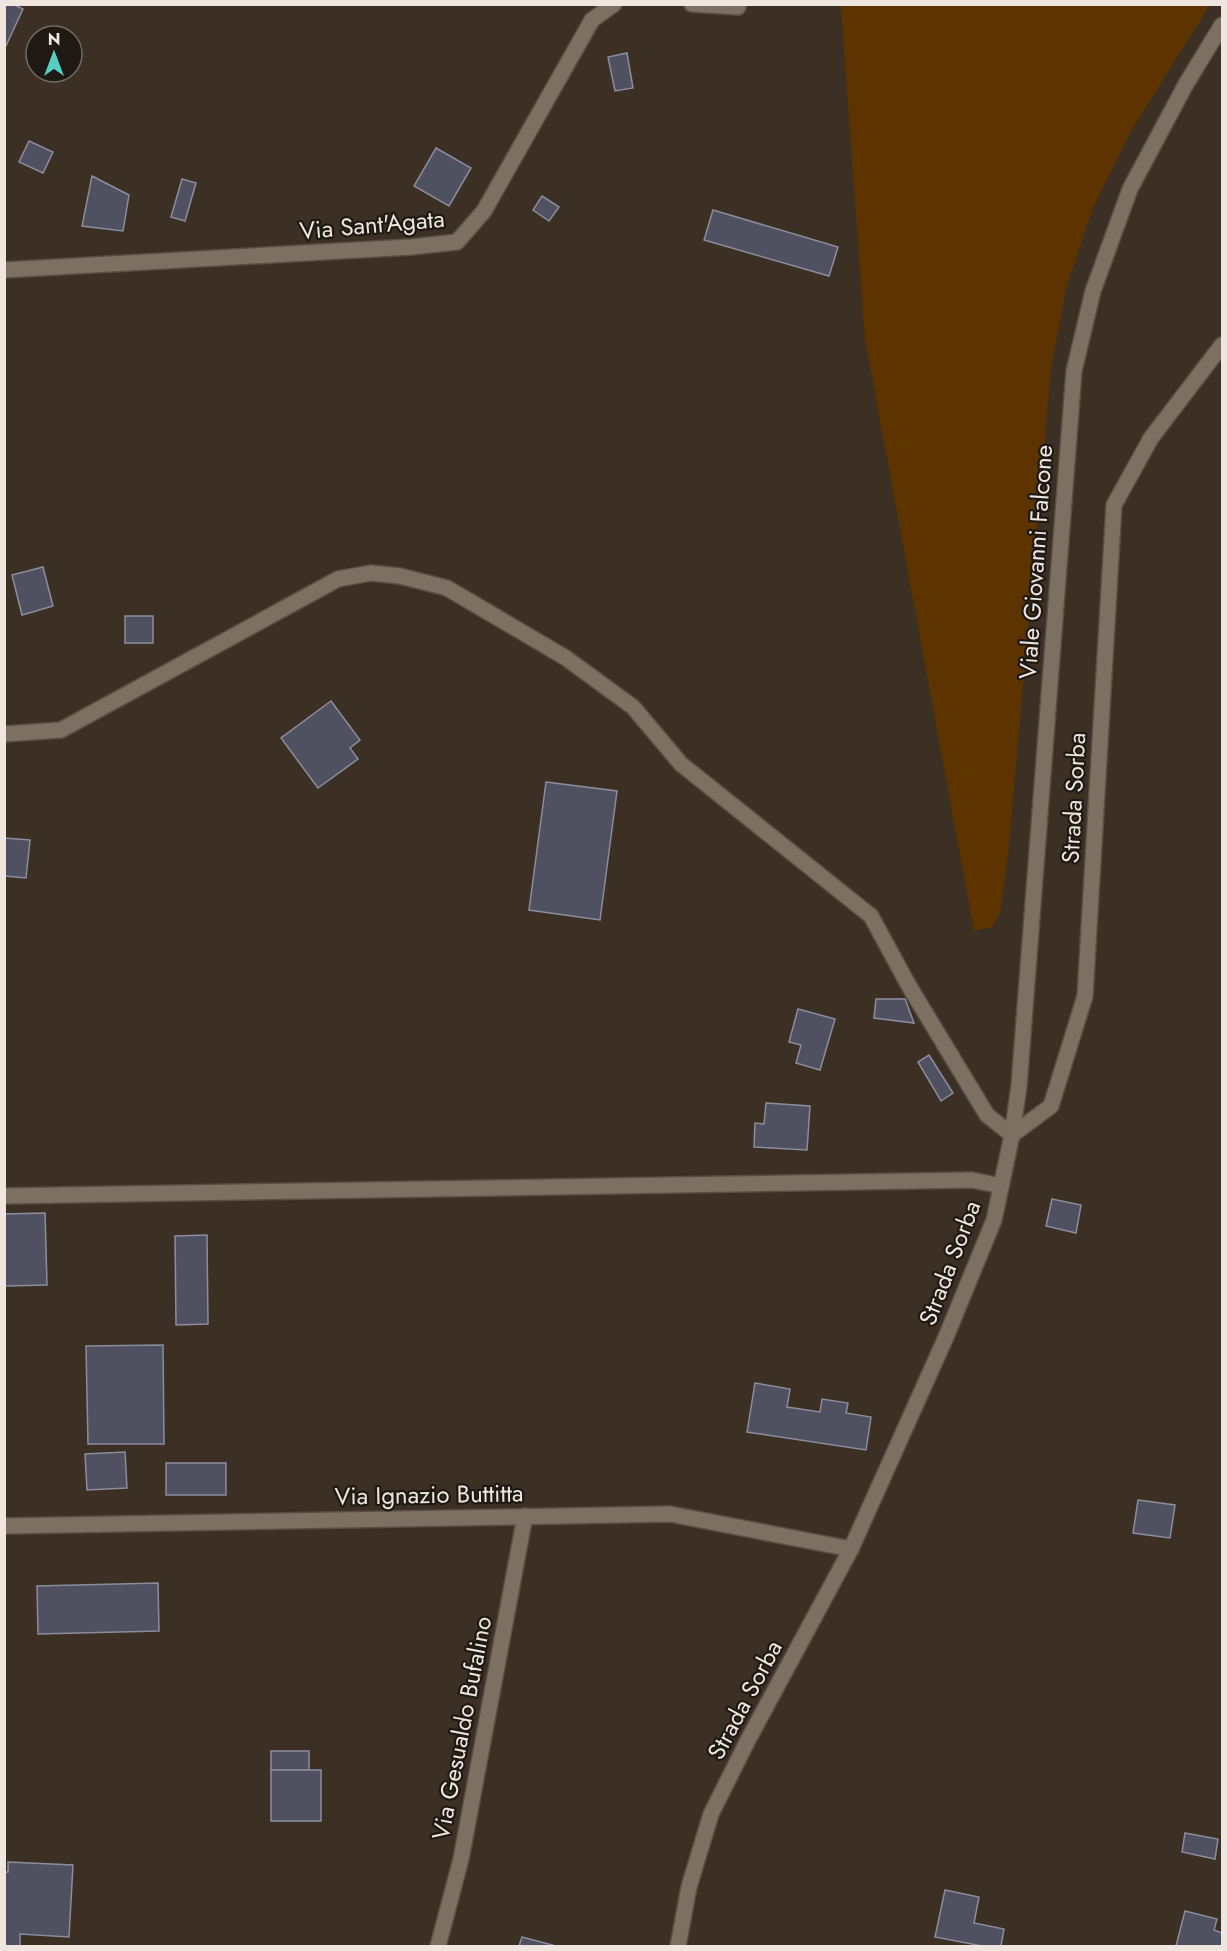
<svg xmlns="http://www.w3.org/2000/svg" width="1227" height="1951" viewBox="0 0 1227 1951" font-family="Jost,sans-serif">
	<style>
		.green { fill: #5d3400 }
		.building { fill: #4f5060; stroke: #8b8d9e; stroke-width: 1.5 }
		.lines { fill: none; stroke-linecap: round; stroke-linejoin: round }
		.minor-casing { stroke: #584e44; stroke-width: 18 }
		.minor { stroke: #7d6f62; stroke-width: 15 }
		.labels { text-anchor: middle; stroke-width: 4.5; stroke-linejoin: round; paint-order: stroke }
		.street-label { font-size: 24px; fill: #eee6df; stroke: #1f1914 }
	</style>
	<rect width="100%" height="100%" fill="#3c3025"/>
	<polygon class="green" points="841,5 1210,5 1131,131 1092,210 1066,289 1051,368 1008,856 1000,913 992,927 974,931 865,338"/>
	<g class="building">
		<polygon points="4,4 13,4 23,9 4,50"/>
		<polygon points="627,53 633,88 615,91 608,57"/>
		<polygon points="29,141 53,152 43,173 19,162"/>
		<polygon points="436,148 471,168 449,206 414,186"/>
		<polygon points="92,176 129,195 123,231 82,226"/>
		<polygon points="182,179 196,183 185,221 171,217"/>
		<polygon points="542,196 559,207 549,221 533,210"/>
		<polygon points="713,210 838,247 829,276 704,240"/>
		<polygon points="43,567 53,606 22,615 12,575"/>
		<rect x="125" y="616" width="28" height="27"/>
		<polygon points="331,701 360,740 350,748 358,759 318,788 281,738"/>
		<polygon points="546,782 617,791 600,920 529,910"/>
		<polygon points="4,838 30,840 26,878 4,876"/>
		<polygon points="876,999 905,999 914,1023 874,1018"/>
		<polygon points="798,1009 835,1019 820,1070 796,1063 801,1045 789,1042"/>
		<polygon points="929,1055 953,1093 941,1101 918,1062"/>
		<polygon points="766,1103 810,1106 807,1150 754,1147 755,1123 764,1124"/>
		<polygon points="1052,1199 1081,1205 1076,1233 1046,1226"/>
		<polygon points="45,1213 47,1285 4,1286 4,1214"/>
		<polygon points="207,1235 208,1324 176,1325 175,1236"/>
		<polygon points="163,1345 164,1444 88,1444 86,1346"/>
		<polygon points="755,1383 790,1389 787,1407 820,1412 822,1399 848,1403 846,1413 871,1417 866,1450 747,1432"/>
		<polygon points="125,1452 127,1488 87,1490 85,1454"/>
		<rect x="166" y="1463" width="60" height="32"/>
		<polygon points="1138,1500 1175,1505 1170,1538 1133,1533"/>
		<polygon points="158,1583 159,1631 38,1634 37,1586"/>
		<rect x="271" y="1751" width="38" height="19"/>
		<rect x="271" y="1770" width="50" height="51"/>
		<polygon points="1185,1833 1218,1839 1215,1859 1182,1852"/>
		<polygon points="8,1862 73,1865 69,1937 20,1934 20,1946 4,1946 4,1872 8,1872"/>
		<polygon points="945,1890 979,1897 974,1923 1004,1929 1001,1946 982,1946 935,1937"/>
		<polygon points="1185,1911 1217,1919 1214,1930 1222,1933 1222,1946 1176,1946"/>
		<polygon points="522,1937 556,1946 519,1946"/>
	</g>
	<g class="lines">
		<g class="minor-casing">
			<g id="minor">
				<polyline points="692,4 738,7"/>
				<polyline points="4,270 411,247 457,242 484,211 592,20 614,4"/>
				<polyline points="4,734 61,730 338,579 371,573 400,576 447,588 566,658 633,707 681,764 871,916 909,986 987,1115 1012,1135"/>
				<polyline points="1012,1135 1051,1106 1085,996 1114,505 1151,438 1222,345"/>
				<polyline points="4,1196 972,1180 1001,1186"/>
				<polyline points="4,1526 670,1514 851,1549"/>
				<polyline points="438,1946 461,1859 525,1516"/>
				<polyline points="678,1946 689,1887 711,1814 748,1740 851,1549 946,1337 994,1220 1012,1135 1019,1086 1074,371 1093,291 1130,189 1186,84 1222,25"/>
			</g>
		</g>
		<use href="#minor" class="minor"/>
	</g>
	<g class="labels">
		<g class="street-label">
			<text transform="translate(372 225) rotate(-5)" y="8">Via Sant'Agata</text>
			<text transform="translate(1036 562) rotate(-86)" y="8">Viale Giovanni Falcone</text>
			<text transform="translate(1074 798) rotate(-87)" y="8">Strada Sorba</text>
			<text transform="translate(950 1263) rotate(-69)" y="8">Strada Sorba</text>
			<text transform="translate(429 1495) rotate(-1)" y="8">Via Ignazio Buttitta</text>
			<text transform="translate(745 1700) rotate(-62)" y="8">Strada Sorba</text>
			<text transform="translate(462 1728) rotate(-79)" y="8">Via Gesualdo Bufalino</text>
		</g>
	</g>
	<rect width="1227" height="1951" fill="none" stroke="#eee6df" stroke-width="12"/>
	<g transform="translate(54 54)"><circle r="28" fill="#1f1914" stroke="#726b65" stroke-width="1.5"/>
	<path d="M0-4.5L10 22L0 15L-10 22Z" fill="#56cec3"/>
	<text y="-9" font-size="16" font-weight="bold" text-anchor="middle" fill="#eee6df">N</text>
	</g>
</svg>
